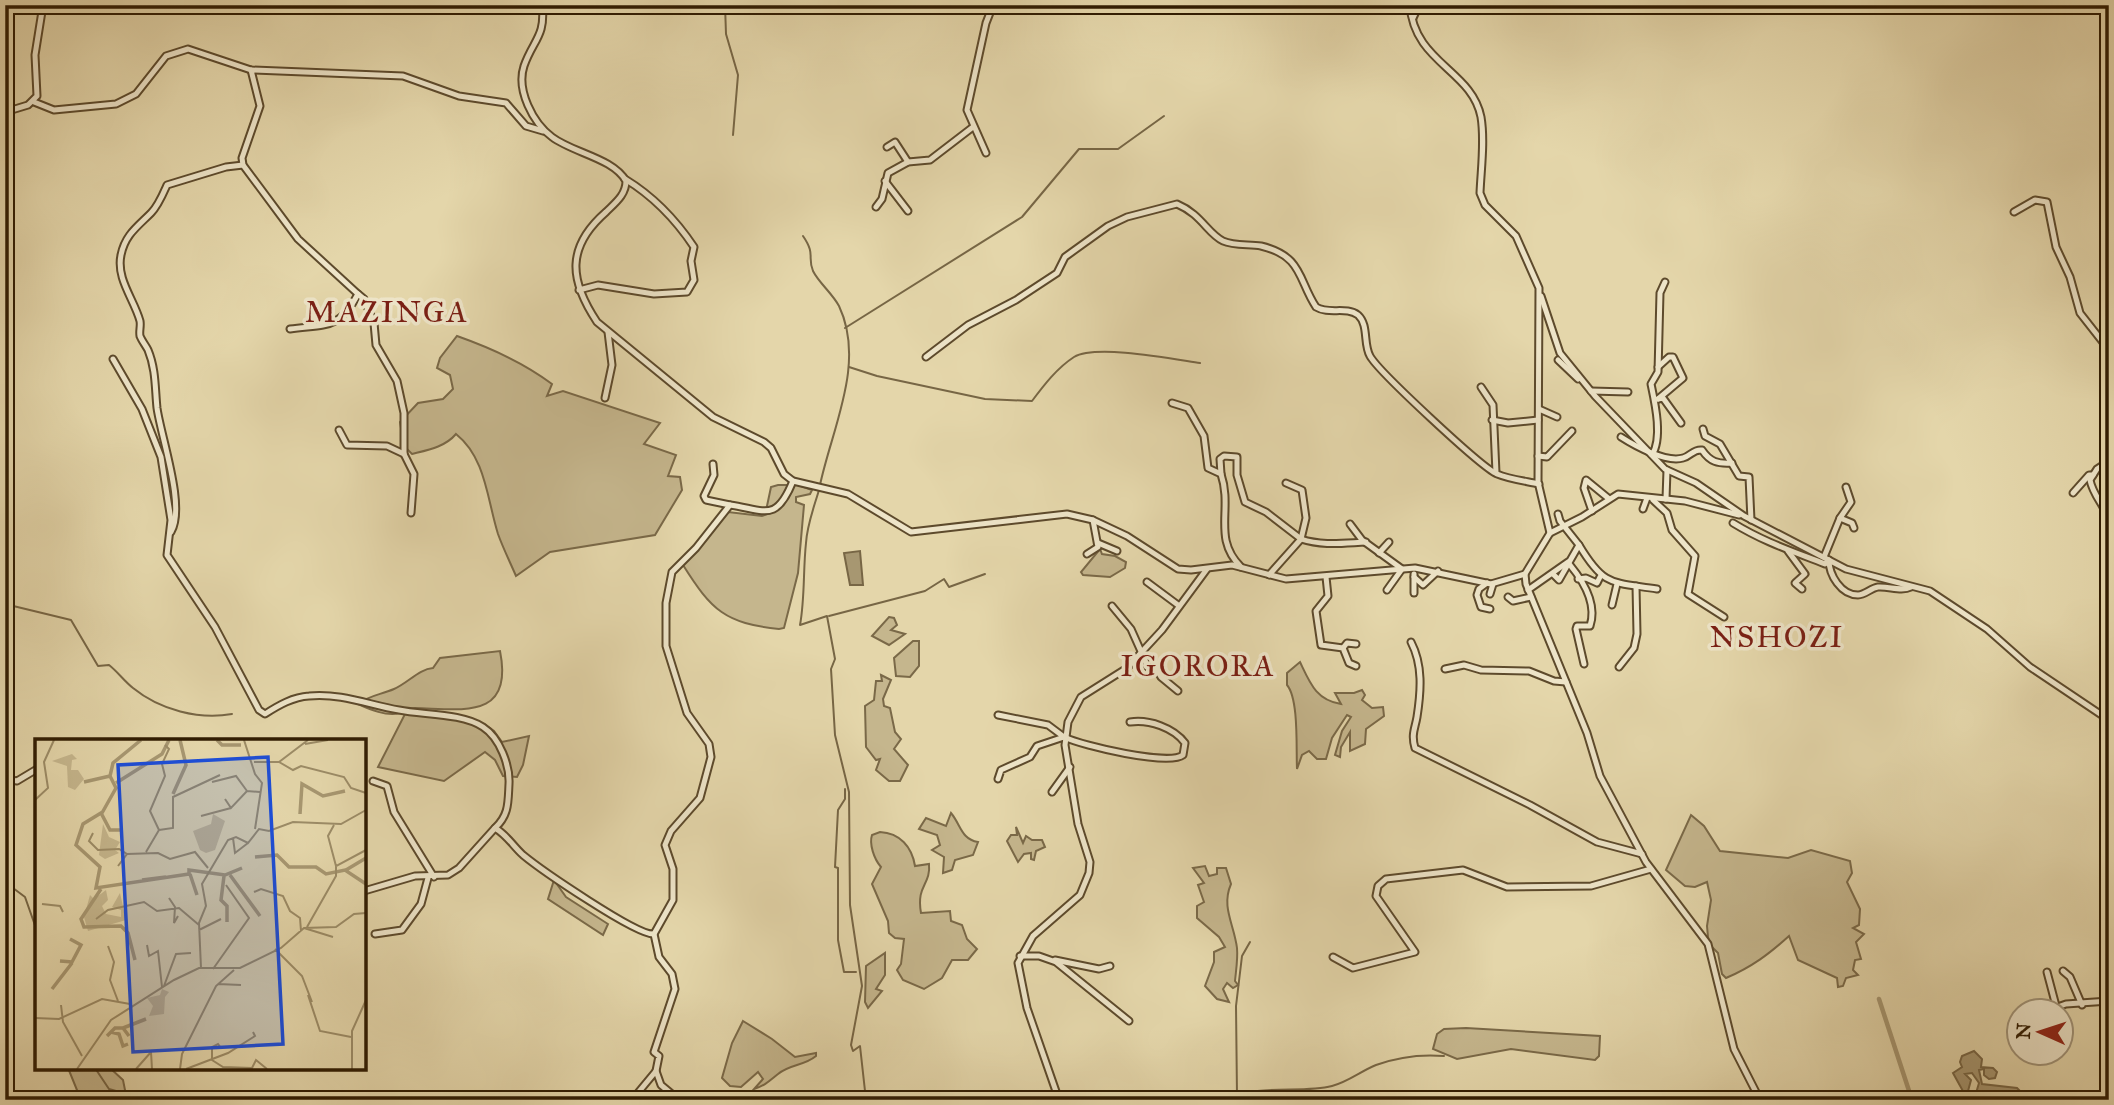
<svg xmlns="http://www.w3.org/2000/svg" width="2114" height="1105" viewBox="0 0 2114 1105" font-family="'IM FELL Great Primer',serif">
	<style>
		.green { fill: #c5b68d; stroke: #7a6948; stroke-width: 2 }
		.water { fill: #a79771; stroke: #776645; stroke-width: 2 }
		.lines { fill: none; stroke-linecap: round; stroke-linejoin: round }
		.stream { stroke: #776645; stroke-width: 2 }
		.canal { stroke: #a79771; stroke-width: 4.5 }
		.minor-casing { stroke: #5d4a2c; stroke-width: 9 }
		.minor { stroke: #ede4c8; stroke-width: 5 }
		.labels { text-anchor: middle; stroke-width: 7; stroke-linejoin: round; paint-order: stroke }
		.quarter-label { font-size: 30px; letter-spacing: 2px; fill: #7a1f14; stroke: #ede4c8 }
		.inset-river { fill: none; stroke: #a79771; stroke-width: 3.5 }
		.inset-road { fill: none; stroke: #9c8c67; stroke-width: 2 }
		.view { fill: #1d4ed8; fill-opacity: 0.15; stroke: #1d4ed8; stroke-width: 3.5 }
		.inset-edge { fill: none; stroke: #301c02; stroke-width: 3.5 }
	</style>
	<rect width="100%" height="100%" fill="#e4d6aa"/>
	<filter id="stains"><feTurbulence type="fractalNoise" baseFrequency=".00286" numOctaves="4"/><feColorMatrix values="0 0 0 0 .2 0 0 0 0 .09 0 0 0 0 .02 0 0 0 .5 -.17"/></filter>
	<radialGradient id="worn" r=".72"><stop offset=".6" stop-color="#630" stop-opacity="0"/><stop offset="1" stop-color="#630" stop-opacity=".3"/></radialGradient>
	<g class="green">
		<path d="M457 336C491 348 523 362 552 384L547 396 563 391 660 423 644 444 676 455 668 476 680 477 682 490 655 535 550 552 516 576C510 562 503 548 498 534 487 499 486 458 456 434 445 447 428 450 412 454L404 446 400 422 418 403 443 399 453 389 450 375 437 368 440 358Z"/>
		<path d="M778 485H798L812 490 810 494 796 497V502L804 505 798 573 784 628 779 629C725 623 712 611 683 565L728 512 762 516 773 512 767 506 771 487Z"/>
		<polygon points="1100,549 1102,554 1115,556 1126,562 1125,568 1110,577 1083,575 1081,572"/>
		<polygon points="889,617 894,618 897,625 891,630 905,634 889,645 872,636"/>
		<polygon points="913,641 919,641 919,666 910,677 896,676 894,658"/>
		<path d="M500 651C514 721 461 709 415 708 408 708 406 711 400 713 387 717 369 709 358 704 370 695 380 695 394 689 408 683 419 669 433 668L440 658Z"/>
		<path d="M1300 662C1310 683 1316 700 1341 704L1335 693H1354L1362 690 1365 695 1362 700 1372 708 1383 707 1384 716 1366 729 1365 744 1350 751V732L1341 747 1340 757 1335 755 1342 731 1351 717 1347 715 1332 738 1326 759H1317L1309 751 1302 755 1297 769C1296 749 1299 699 1287 685V673Z"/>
		<polygon points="881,675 891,680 883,699 884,706 890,708 895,732 901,739 894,749 908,765 900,781 889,781 876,770 880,759 876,760 866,747 865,706 874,700 876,681 882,681"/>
		<polygon points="406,712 484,724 494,731 502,742 529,736 523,765 517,777 503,776 495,760 485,752 444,781 378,767"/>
		<path d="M951 813C961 825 961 839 978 842L973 855 955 860 952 870 943 873 944 857 932 850 940 845 937 835 919 829 926 818 946 826Z"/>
		<path d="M1691 815 1704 826 1720 851 1788 858 1811 850 1850 861 1852 873 1847 882 1860 909 1859 925 1853 928 1864 934 1856 942 1861 959 1855 960 1853 970 1858 975 1846 978 1843 986 1838 987 1837 978 1798 960 1789 936C1769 954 1752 967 1726 978L1722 974 1718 953 1710 945 1708 937 1707 926 1711 900 1707 882 1695 887 1685 886 1666 870Z"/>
		<polygon points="1016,827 1023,843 1026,836 1032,840 1042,840 1045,847 1036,851 1034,860 1031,859 1031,853 1024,854 1018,862 1007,841 1011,835 1017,835"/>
		<path d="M880 832C900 833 912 847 915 866L929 864C931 885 916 885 921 913L950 911 951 921 962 925 967 939 977 949 968 960H952L942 978 924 989 903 980 897 970 901 964 904 939 895 938 889 933 888 921 872 884 881 867C874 859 869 844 872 835Z"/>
		<path d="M1205 866 1209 876 1217 874V868H1226L1231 884C1221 907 1234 924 1237 948 1238 959 1236 970 1235 981L1238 985 1233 988 1227 983 1223 989 1229 1002 1217 999 1205 986 1214 962V952L1225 947 1219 937 1197 918V906L1204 902 1198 885 1204 883 1193 868Z"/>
		<polygon points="554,880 566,897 608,924 603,935 548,899"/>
		<polygon points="885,953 885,975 876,989 882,991 868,1008 865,1002 866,966"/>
		<path d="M743 1021 772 1039 795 1057 816 1053V1056C804 1066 790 1064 778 1074 769 1081 766 1085 754 1089L763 1079 758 1072 741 1087 730 1086 722 1078 732 1043Z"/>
		<polygon points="1466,1028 1600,1036 1599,1056 1595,1060 1511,1049 1457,1059 1433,1049 1437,1034 1444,1029"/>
		<polygon points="68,1068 110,1068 123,1080 127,1100 81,1100"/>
	</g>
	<g class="water">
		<polygon points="860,551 863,585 850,585 844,553"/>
		<polygon points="1974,1051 1982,1059 1981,1067 1993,1068 1997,1072 1995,1078 1989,1079 1984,1075 1984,1069 1979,1070 1982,1084 2017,1088 2024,1095 2017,1100 2014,1095 2006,1095 2000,1100 1974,1100 1979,1083 1972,1073 1965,1074 1971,1080 1968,1091 1964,1093 1953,1073 1962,1067 1960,1062 1962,1056"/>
	</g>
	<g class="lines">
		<g class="stream">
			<polyline points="725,5 726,34 738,75 733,135"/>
			<path d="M803 236C816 255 807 256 813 271 819 283 832 293 839 306 866 363 832 428 820 485"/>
			<polyline points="845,328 1022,217 1079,149 1118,149 1164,116"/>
			<path d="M849 367 877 376 985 399 1032 401C1044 385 1057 368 1074 357 1096 344 1173 359 1200 363"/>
			<path d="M819 490C814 507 807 525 806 543 803 570 805 598 800 625L827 616 835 659 831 669 835 735 849 792 850 905 862 986 851 1045 853 1051 860 1046 866 1100"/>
			<path d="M5 604 71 620 98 666 109 665C118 672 124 681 133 688 160 710 199 720 232 714"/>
			<polyline points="829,616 925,591 944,579 949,587 985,574"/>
			<polyline points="845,789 845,799 838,810 835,867 838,868 838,940 844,972 856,972"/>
			<polyline points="5,882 25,897 37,931"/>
			<polyline points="95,1068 109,1089 123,1093 128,1100"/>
			<polyline points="1237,1095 1236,1006 1242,956 1250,942"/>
			<polyline points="477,1096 477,1100"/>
			<path d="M1228 1100C1258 1083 1301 1094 1332 1086 1348 1082 1361 1071 1376 1065 1398 1057 1420 1054 1444 1056"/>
		</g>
		<polyline class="canal" points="1879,999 1912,1100"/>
		<g class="minor-casing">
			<g id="minor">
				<path d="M542 5C546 36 533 40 524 66 516 90 533 123 552 137 573 153 613 158 626 181 626 195 615 203 606 212 566 247 569 280 597 322L713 417 764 442 771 448 784 474 793 481 848 494 911 532 1067 514 1093 520 1127 536 1178 569 1191 570 1232 565 1286 579 1415 568 1491 584 1525 574"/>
				<path d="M1410 5C1414 63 1472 70 1481 117 1485 141 1481 169 1480 193L1485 205 1516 236 1539 288 1538 482 1550 533 1525 574 1526 584 1587 733 1600 776 1646 862 1708 944 1734 1049 1760 1100"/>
				<polyline points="1413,18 1419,5"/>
				<path d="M251 70 260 106 242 158 243 165 298 239 358 294C339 330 327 324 290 329"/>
				<polyline points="34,102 54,110 116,104 136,94 166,56 188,49 251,70 403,76 459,96 506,103 526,126 543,131"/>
				<polyline points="5,112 28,105 37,96 35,55 43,5"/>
				<polyline points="887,147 895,142 908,162"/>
				<polyline points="986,153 967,110 986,23 993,5"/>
				<polyline points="885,181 908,211"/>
				<polyline points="876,207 882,199 888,173 908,162 930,160 973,127"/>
				<polyline points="2014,212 2035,200 2047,202 2056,247 2070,277 2080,313 2109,350"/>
				<path d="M579 290 598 285 654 294 687 292 694 280 691 261 694 247C676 220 653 196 625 179"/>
				<polyline points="358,294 364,299 374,323 376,345 397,381 404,413 404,454 414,474 411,513"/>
				<polyline points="1541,296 1560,353 1595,396 1665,469 1696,483 1744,516 1846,569 1930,591 1987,629 2030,667 2109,720"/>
				<path d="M926 357 968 325 1016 300 1057 273 1065 257 1108 226 1127 217 1177 204C1201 214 1208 234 1223 241 1234 246 1249 244 1261 246 1303 256 1298 280 1316 307 1329 315 1346 306 1358 315 1369 325 1363 344 1370 356 1378 371 1481 467 1497 474 1509 479 1525 481 1539 484"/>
				<path d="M113 359 142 409 161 457 171 520 167 555 215 627 259 710 265 714C279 705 293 697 309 696 342 693 369 705 399 710 423 715 462 713 483 727 500 738 510 766 509 784 508 803 509 815 495 828"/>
				<polyline points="1558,360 1578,379"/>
				<polyline points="1658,367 1669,357 1673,357 1683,378 1658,399"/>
				<polyline points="1481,387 1493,405 1496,473"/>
				<polyline points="1591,391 1628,392"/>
				<polyline points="605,398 612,365 608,332"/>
				<polyline points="1658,399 1663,398 1681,423"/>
				<path d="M1172 403 1188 408 1204 436 1208 468 1221 474C1233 510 1212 538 1241 567"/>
				<polyline points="1539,409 1557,417"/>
				<polyline points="1492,420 1508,423 1538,420"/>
				<polyline points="1703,429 1705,436 1720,444 1739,476 1749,477 1751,520"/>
				<polyline points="339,430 347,445 387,446 404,454"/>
				<path d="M1621 437C1635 446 1666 463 1683 458 1691 456 1693 449 1702 450 1710 462 1718 464 1732 463"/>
				<path d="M1652 455C1663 438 1655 403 1651 384L1658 372 1660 293 1665 282"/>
				<polyline points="1538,456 1547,457 1572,431"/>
				<path d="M2109 461 2097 469 2090 480C2093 496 2106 507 2109 521"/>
				<polyline points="713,464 714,475 704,496 706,500 730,505"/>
				<polyline points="1221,474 1220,459 1224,456 1237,457 1237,475 1245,502 1266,512 1301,539 1269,575"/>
				<path d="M1286 483 1302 490 1306 518 1301 539C1322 546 1343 543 1366 542"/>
				<polyline points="2073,493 2089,475 2093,475"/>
				<polyline points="1666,499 1667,470"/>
				<polyline points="1653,500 1667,513 1672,530 1695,556 1688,594 1724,617"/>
				<polyline points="1643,509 1647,498"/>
				<polyline points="1592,511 1584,488 1586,480 1608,498"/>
				<polyline points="1840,518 1851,502 1846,487"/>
				<path d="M1733 523C1764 542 1792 551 1825 564L1829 560C1829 575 1841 595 1858 595 1865 595 1871 588 1878 587 1889 586 1901 592 1911 587"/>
				<polyline points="1350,524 1362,540 1402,569 1387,590"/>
				<path d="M171 532C186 507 161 437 157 408 155 389 156 369 148 350 146 346 142 341 140 336 139 331 141 326 140 321 134 299 116 279 121 255 125 235 137 227 151 213 158 206 163 194 167 185L226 167 243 165"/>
				<polyline points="1550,533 1582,517 1618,494 1685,501 1739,515"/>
				<polyline points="1098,543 1117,551"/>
				<path d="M1579 545C1604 587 1612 582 1657 589"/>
				<polyline points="1788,551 1805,574 1795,583 1802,589"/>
				<polyline points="1379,553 1389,542"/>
				<polyline points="1087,554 1098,547 1093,520"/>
				<polyline points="1824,557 1840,518 1852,523 1854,528"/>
				<path d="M1570 565C1584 582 1597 605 1590 626H1577L1576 629 1584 664"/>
				<polyline points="1553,574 1559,580 1579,545 1560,521 1558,514"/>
				<polyline points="1326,577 1328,596 1316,611 1321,645 1343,648 1349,663 1356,666"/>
				<polyline points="1414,577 1423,585 1438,571"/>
				<polyline points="1578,579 1586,578 1597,583 1600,577"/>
				<polyline points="1147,582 1178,605"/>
				<polyline points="1487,583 1479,589 1477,595 1481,607 1490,609"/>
				<polyline points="1528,590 1568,562"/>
				<polyline points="1414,593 1414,574"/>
				<polyline points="1490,594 1493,584"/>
				<polyline points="1508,597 1513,601 1531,597"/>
				<polyline points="1612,605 1617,584"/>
				<polyline points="1112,606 1131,629 1148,667 1153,672 1157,670 1161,677 1178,691"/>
				<path d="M1411 642C1423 665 1421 691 1417 717 1415 729 1411 734 1415 748L1530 805 1597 842 1642 854"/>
				<polyline points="1343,648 1347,643 1356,644"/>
				<polyline points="1619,667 1634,648 1637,634 1636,586"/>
				<polyline points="1445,669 1464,665 1481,670 1529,671 1554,681 1566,682"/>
				<polyline points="998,715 1048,725 1064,737"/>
				<polyline points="5,779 17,781 37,769"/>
				<path d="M998 779 1001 770 1030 757 1037 746 1064 737C1083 746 1169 766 1183 755L1185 743C1174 728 1149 719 1130 722"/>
				<polyline points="373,781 387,786 394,812 434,877"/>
				<polyline points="1052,792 1070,767"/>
				<path d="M364 891 415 876 448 875 459 868 495 828C507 835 513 846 523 855 540 869 637 936 654 934"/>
				<polyline points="375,934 402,930 421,904 428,878"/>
				<polyline points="1020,956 1039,956 1056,962 1129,1021"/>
				<polyline points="1333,957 1353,968 1415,952 1376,896 1378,886 1386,879 1463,870 1507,887 1591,886 1651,869"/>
				<polyline points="1055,960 1099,969 1110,966"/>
				<polyline points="2063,971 2070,977 2082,1005"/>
				<polyline points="2047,972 2056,1006"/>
				<polyline points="2049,1010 2066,1004 2109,1001"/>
				<path d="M656 1071 659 1056 654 1052 675 989 672 974 659 957 654 934 673 900V869L665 845 671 831 700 798 711 757 709 744 687 713 666 646V603L672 572 696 548 730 505C765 510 776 523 793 481"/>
				<polyline points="632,1100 656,1071 661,1085 679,1100"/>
				<polyline points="712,1100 714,1100"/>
				<polyline points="1059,1100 1027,1008 1018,963 1033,936 1080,895 1089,873 1090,862 1078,824 1065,745 1068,722 1081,697 1127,668 1162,630 1207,569"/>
			</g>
		</g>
		<use href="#minor" class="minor"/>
	</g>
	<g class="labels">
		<g class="quarter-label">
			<text x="387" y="322">MAZINGA</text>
			<text x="1777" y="647">NSHOZI</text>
			<text x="1198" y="676">IGORORA</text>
		</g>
	</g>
	<g transform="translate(35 739)">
		<rect width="331" height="331" fill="#e4d6aa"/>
		<path d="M37 15 42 20 37 21 36 31H43L49 40 40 51 33 48 32 27 17 22ZM178 75 190 82 180 111 171 114 165 111 158 92 176 85ZM68 85 74 98 85 103 80 111 84 114 70 120 64 116ZM71 151 73 161 67 167 71 175 86 178V171L77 168 85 154 91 181 53 192 49 178 55 156 59 160ZM127 250 134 253 130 258 129 275 114 277 118 267 112 259 125 256Z" fill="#c5b68d"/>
		<path class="inset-river" d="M182 1 187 6H206M49 43 75 37M81 44 127 15 134 1M138 55 151 26 145 1M67 74 81 49 75 37 78 24 106 1M265 75 267 45 288 57 310 52M87 91H75L66 74 48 85 41 106 65 128 61 149 154 135V131L190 136 207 129M220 118 242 116 254 128H281L291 135 310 131 331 145M311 131 331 119M155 135 162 156M195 136 225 177M189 137 186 161 192 167V183M107 141 131 138M66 150 46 180 49 188 86 187 93 194 100 221M25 222 37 223 46 206 35 200M17 250 37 224M88 289 111 280M76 293 84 295 88 307 93 305M72 297 80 289H88L94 297"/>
		<path class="inset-road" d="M209 1 220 35 227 44 220 90M270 5 293 1M219 23H244L273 1M244 23 258 31 266 27 309 38 316 49 331 54M177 43 201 37 212 52M190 60 196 69 212 52 225 53M0 61 13 49 9 23 19 1M166 77 196 69M299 86 293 97 301 127M124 91 138 89V58L185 36M58 94 54 102 63 111 84 110 92 115 83 127M198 99 200 114 213 104M111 113 124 91 115 72 130 37 127 25 134 10 130 6M92 115 123 114 135 120 160 113 173 129M219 153 226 150 248 157 255 172 265 179 266 192M134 159 140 168 139 184 143 177M7 165 25 167 28 173M61 180 73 171 109 163 122 172 144 169 164 186M272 188 301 137V127L331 111M269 189 298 198M164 191 186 180M112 206 114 217 123 212 127 248M73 207 79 223 75 241 83 262M240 210 267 237 277 263M166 229 164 184 171 167 167 145 193 101 201 98 213 104 224 90 234 92 258 83 306 85 331 71M178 230 214 179 191 146M183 245 206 246M129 247 141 215 156 214M273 256 285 292 316 298M26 266 28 283 47 317M0 279 24 280 67 260 95 265M186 309 183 305 177 308V321L188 328 217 329 221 321 232 330M42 330 76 281 139 241 164 229H205L246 209 269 189 301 188 319 175 331 174M101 330 116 313 117 330M145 330 147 315 181 247 199 231M151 330 193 314 220 297 218 293M317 330V292L331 261"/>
		<path class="view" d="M233 18 248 305 98 313 83 26Z"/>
		<rect width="331" height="331" class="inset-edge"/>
	</g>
	<rect width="2114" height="1105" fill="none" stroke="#e4d6aa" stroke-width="28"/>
	<rect x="7" y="7" width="2100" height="1091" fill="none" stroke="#301c02" stroke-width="3.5"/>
	<rect x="14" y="14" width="2086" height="1077" fill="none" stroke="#301c02" stroke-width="2"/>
	<g transform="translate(2040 1032) rotate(273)"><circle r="33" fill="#ede4c8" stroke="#a19479" stroke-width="2"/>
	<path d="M0-5L12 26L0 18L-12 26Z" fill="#8f2418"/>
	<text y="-10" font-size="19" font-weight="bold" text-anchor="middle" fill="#301c02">N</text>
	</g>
	<rect width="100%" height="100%" filter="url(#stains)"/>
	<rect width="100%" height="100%" fill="url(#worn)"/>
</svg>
